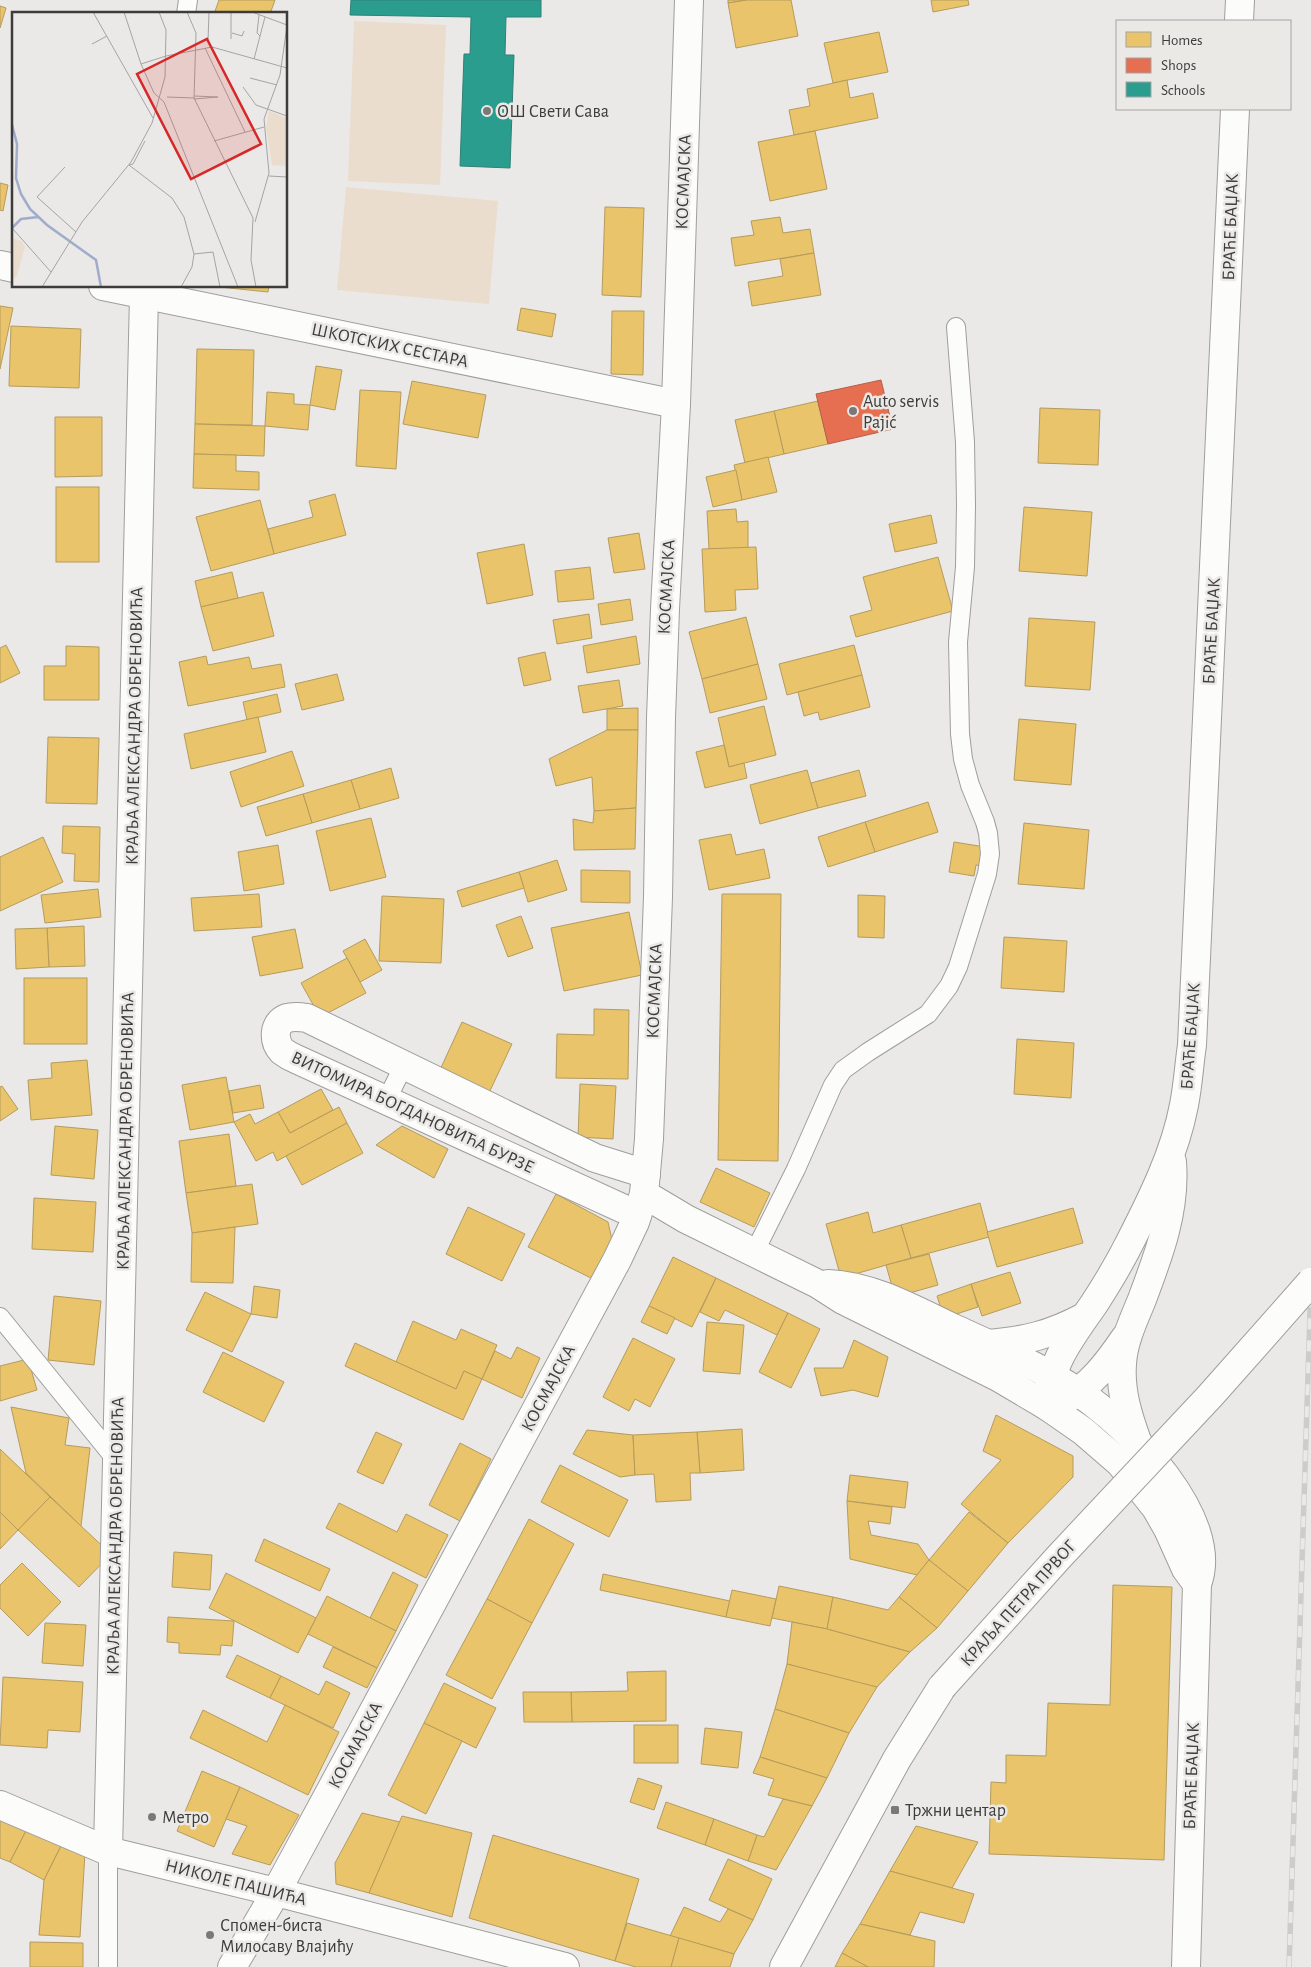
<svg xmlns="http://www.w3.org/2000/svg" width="1311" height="1967" viewBox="0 0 1311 1967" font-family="'Alegreya Sans',sans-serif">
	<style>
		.green { fill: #eaddce }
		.homes { fill: #e9c46a; stroke: #b59b5c }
		.shops { fill: #e76f51; stroke: #b4604a }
		.schools { fill: #2a9d8f; stroke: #308076 }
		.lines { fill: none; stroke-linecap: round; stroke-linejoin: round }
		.lane-casing { stroke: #9f9e9c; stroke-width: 20 }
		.street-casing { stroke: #9f9e9c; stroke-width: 30 }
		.secondary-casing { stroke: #9f9e9c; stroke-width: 30 }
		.lane { stroke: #fcfcfb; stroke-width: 18 }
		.street { stroke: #fcfcfb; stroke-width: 28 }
		.secondary { stroke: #fcfcfb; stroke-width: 28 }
		.rail-casing { stroke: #cdcccc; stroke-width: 5.5 }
		.rail { stroke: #ebe9e6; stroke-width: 4; stroke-dasharray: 11; stroke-linecap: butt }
		.secondary-bridge-casing { stroke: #9f9e9c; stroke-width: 30; stroke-linecap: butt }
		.secondary-bridge { stroke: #fcfcfb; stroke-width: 28 }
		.poi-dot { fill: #7a7977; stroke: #ebe9e6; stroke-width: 2 }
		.labels { text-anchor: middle; stroke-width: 5; stroke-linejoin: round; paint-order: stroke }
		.poi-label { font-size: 18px; fill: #3d3c3b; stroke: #ebe9e6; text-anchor: start }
		.street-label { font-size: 18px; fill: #3d3c3b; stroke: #ebe9e6 }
		.inset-river { fill: none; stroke: #9fadca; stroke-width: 2.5 }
		.inset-road { fill: none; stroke: #a5a4a2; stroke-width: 1 }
		.view { fill: #d62828; fill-opacity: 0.15; stroke: #d62828; stroke-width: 2.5 }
		.inset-edge { fill: none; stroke: #3d3c3b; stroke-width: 2.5 }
	</style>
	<rect width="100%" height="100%" fill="#eae9e7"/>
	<g class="green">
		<polygon points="354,21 446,25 440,185 348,181"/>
		<polygon points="346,187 498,201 489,304 337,290"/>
	</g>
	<g class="homes">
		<polygon points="219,0 275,0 270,14 214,14"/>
		<polygon points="728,0 747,0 728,3"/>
		<polygon points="747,0 791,0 798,36 736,48 728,3"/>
		<polygon points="931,0 968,0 969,5 933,12"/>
		<polygon points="0,6 6,8 0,28"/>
		<polygon points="879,32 888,72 833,83 824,43"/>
		<polygon points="847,80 850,98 873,93 878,118 794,135 789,110 810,106 807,89"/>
		<polygon points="815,131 827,189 770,201 758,142"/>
		<polygon points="0,183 8,185 3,211 0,210"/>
		<polygon points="605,207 644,208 641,297 602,295"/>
		<polygon points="780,217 783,233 810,229 814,253 735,266 731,238 754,235 751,221"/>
		<polygon points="814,253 821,295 752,306 748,282 783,276 780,259"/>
		<polygon points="210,286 269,286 268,292"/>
		<polygon points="0,306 13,308 0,369"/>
		<polygon points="521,308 556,314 552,337 517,330"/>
		<polygon points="612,311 644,311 643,375 611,374"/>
		<polygon points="11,326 81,329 79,388 9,386"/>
		<polygon points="197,349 254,350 252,425 195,424"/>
		<polygon points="316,366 342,370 335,410 310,405"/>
		<polygon points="412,381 486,395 478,438 403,424"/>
		<polygon points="360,390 401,392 396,469 356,466"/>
		<polygon points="267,392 294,394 294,404 310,405 308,430 265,426"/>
		<polygon points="818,401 828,444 784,454 774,411"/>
		<polygon points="1040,408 1100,410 1098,465 1038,463"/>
		<polygon points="774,411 784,454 745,463 735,420"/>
		<polygon points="55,417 102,417 102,476 55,477"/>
		<polygon points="195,424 265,426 264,456 194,454"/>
		<polygon points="194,454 236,455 236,471 259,472 259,490 193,488"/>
		<polygon points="768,457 777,492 742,500 734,465"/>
		<polygon points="736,470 742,500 713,507 706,477"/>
		<rect x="56" y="487" width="43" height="75"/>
		<polygon points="335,494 346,535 274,554 268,529 313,517 309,501"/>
		<polygon points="260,500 274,554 211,571 196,517"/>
		<polygon points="1024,507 1092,512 1087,576 1019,571"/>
		<polygon points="736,509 737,522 748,521 748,548 709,549 707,511"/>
		<polygon points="931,515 937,543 895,552 889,524"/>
		<polygon points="639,533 645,569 614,573 608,538"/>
		<polygon points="524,544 533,595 487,604 477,553"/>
		<polygon points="756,547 758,589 735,590 736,610 705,612 702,549"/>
		<polygon points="938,557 953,611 856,637 850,616 872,610 863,577"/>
		<polygon points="590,567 594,599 558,602 555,571"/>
		<polygon points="232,572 238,598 201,607 195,581"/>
		<polygon points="263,592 274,636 213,651 201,607"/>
		<polygon points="630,599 633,620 601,625 598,604"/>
		<polygon points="589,614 592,638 557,644 553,620"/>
		<polygon points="746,617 758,664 702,679 689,632"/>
		<polygon points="1029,618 1095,622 1090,690 1025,686"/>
		<polygon points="636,636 640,664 587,673 583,646"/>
		<polygon points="6,645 20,673 0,683 0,648"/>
		<polygon points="854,645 862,675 787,695 779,664"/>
		<polygon points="66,646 99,647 99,700 44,700 44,666 66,666"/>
		<polygon points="545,652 551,680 524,686 518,658"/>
		<polygon points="206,656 208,665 249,657 252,669 281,664 285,687 188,706 179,662"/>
		<polygon points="758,664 767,699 710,713 702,679"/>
		<polygon points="337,674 344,700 302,710 295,684"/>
		<polygon points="862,675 870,707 820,720 818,712 804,716 798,692"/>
		<polygon points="619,680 623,706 583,713 578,686"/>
		<polygon points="277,694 281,712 247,720 243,702"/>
		<polygon points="764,706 776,755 729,767 718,718"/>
		<polygon points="638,708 638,730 607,730 607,709"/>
		<polygon points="258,717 266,752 191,769 184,734"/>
		<polygon points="1019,719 1076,724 1071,785 1014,780"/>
		<polygon points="607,730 638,730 636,808 594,811 592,777 556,786 549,759"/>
		<polygon points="48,737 99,738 97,804 46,803"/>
		<polygon points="724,745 729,767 744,763 747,778 705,788 696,752"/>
		<polygon points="292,751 304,786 241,807 230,772"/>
		<polygon points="391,768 399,798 360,809 351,780"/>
		<polygon points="807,770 818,808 760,824 750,785"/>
		<polygon points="859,770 866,796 818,808 811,783"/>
		<polygon points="351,780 360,809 312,823 303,794"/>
		<polygon points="303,794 312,823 266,836 257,807"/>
		<polygon points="928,802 938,832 875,852 865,822"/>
		<polygon points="636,808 635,849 574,850 573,819 593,823 594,811"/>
		<polygon points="371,818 386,877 330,891 316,831"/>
		<polygon points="865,822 875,852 828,867 818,837"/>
		<polygon points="1024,823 1089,830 1084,889 1018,884"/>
		<polygon points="63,826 100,827 99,882 74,881 75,854 62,853"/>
		<polygon points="731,834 736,855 764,849 770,878 709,890 699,840"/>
		<polygon points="43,837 63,882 0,911 0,857"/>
		<polygon points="954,842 985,847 983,866 976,865 974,876 949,872"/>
		<polygon points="278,845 284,884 244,891 238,852"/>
		<polygon points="557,860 567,890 528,902 519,872"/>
		<polygon points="581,870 630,871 630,903 581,902"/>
		<polygon points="519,872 524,888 462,907 457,891"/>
		<polygon points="98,889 101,917 45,923 41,895"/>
		<polygon points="259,894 262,927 194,931 191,898"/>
		<polygon points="722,894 781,894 778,1161 718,1160"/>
		<polygon points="858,895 885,896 884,938 858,937"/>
		<polygon points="382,896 444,899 441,963 379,961"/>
		<polygon points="629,912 642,975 564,991 551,928"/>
		<polygon points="521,916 533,948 508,957 496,925"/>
		<polygon points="84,926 85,966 49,967 47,928"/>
		<polygon points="47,928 49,967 16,969 15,929"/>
		<polygon points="295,929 303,968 260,976 252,937"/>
		<polygon points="1004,937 1067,941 1064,992 1001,988"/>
		<polygon points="365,939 382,970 360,982 343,951"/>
		<polygon points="347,958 366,993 320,1017 301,983"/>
		<rect x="24" y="978" width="63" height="66"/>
		<polygon points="594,1009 629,1010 628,1079 556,1078 557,1034 594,1035"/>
		<polygon points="462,1022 512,1044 488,1095 439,1072"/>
		<polygon points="1017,1039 1074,1043 1071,1098 1014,1094"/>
		<polygon points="87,1060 92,1115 31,1120 28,1080 52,1078 51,1063"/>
		<polygon points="226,1077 234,1122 190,1130 182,1085"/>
		<polygon points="580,1084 616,1086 613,1139 578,1137"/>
		<polygon points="260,1085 264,1108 233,1113 229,1091"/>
		<polygon points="2,1086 18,1109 0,1121 0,1087"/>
		<polygon points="321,1089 333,1110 290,1133 278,1112"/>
		<polygon points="339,1107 347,1123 277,1161 273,1152 256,1161 234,1122 250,1114 255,1124 278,1112 290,1133"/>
		<polygon points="347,1123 363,1153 302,1185 286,1156"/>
		<polygon points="55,1126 98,1130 94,1179 51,1175"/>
		<polygon points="402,1126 448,1149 434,1178 376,1145"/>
		<polygon points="229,1134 236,1186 186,1193 179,1141"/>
		<polygon points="716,1168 770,1193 754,1227 700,1202"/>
		<polygon points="252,1184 258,1224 192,1233 186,1193"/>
		<polygon points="556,1194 608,1222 612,1240 591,1278 528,1247"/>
		<polygon points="34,1198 96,1202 93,1252 32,1249"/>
		<polygon points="980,1203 989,1237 911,1258 901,1225"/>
		<polygon points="468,1207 525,1234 502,1281 446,1254"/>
		<polygon points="1073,1208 1083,1243 997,1267 987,1232"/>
		<polygon points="868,1212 873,1233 901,1225 911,1258 841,1278 826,1224"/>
		<polygon points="235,1227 233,1283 191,1282 192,1233"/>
		<polygon points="929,1254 938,1285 895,1297 886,1265"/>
		<polygon points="673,1257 716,1278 692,1327 649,1306"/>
		<polygon points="1010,1272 1021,1303 982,1316 971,1284"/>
		<polygon points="716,1278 788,1313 777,1335 725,1310 719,1321 700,1312"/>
		<polygon points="971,1284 978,1307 944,1318 937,1296"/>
		<polygon points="254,1286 280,1290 277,1318 251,1314"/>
		<polygon points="205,1292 251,1314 232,1352 186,1330"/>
		<polygon points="54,1296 101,1301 94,1365 48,1360"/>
		<polygon points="649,1306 675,1318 667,1334 641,1322"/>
		<polygon points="788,1313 820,1329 791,1388 759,1372"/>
		<polygon points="413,1321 456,1340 461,1329 497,1345 482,1379 464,1371 456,1389 396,1362"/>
		<polygon points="707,1322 744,1325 740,1374 703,1371"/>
		<polygon points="633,1338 675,1359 650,1407 635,1399 629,1411 603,1397"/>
		<polygon points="854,1340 888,1357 878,1397 853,1390 821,1396 814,1368 843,1368"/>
		<polygon points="355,1343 456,1389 464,1371 482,1379 463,1420 345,1366"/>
		<polygon points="517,1347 540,1358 522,1398 482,1379 495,1351 511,1359"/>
		<polygon points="223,1352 284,1382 264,1422 203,1392"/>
		<polygon points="28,1359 37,1390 0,1401 0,1366"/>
		<polygon points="11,1407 69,1418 65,1445 90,1448 81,1526 26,1473"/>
		<polygon points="996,1415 1073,1456 1073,1477 1008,1543 961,1504 1001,1460 983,1451"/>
		<polygon points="742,1429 744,1470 700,1473 697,1432"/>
		<polygon points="587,1430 633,1435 635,1475 620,1477 573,1454"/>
		<polygon points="376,1432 402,1444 383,1484 357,1472"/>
		<polygon points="697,1432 700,1473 690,1473 691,1500 656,1502 654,1474 635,1475 633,1435"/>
		<polygon points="460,1443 491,1459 460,1521 429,1505"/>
		<polygon points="0,1449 50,1497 18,1530 0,1512"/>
		<polygon points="560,1465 628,1500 609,1537 541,1502"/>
		<polygon points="850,1475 908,1482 905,1508 847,1501"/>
		<polygon points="50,1497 111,1554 79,1587 18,1530"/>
		<polygon points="847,1501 892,1507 890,1524 868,1521 871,1535 918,1544 929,1560 917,1575 850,1559"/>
		<polygon points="339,1503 397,1532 406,1514 448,1535 426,1578 326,1528"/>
		<polygon points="0,1512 18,1530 0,1549"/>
		<polygon points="969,1512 1008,1543 968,1591 929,1560"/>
		<polygon points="529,1519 574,1544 532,1623 487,1599"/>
		<polygon points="264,1539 330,1569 320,1591 255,1561"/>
		<polygon points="174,1552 212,1555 210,1590 172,1587"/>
		<polygon points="929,1560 968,1591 937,1628 899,1597"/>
		<polygon points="22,1563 61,1602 28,1636 0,1608 0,1585"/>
		<polygon points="393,1572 418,1585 396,1631 370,1618"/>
		<polygon points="226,1573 316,1618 298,1653 209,1608"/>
		<polygon points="603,1574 730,1601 726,1617 600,1590"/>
		<polygon points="1113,1585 1172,1587 1164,1860 989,1854 991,1782 1006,1783 1006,1755 1046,1756 1048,1703 1110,1705"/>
		<polygon points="779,1586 833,1597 827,1629 772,1618"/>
		<polygon points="732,1590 776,1599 770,1626 726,1617"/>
		<polygon points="327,1596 396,1631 377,1668 308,1634"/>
		<polygon points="833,1597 888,1610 899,1597 937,1628 910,1652 827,1629"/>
		<polygon points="487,1599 532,1623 492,1699 446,1675"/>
		<polygon points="168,1617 234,1621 232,1646 221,1645 220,1655 179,1653 179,1643 167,1642"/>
		<polygon points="792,1622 827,1629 910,1652 877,1687 862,1684 787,1664"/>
		<polygon points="45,1623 86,1625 83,1666 42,1663"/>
		<polygon points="333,1647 377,1668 367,1688 323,1667"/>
		<polygon points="237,1655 281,1676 270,1698 226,1677"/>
		<polygon points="787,1664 877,1687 849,1733 775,1709"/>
		<polygon points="666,1671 666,1721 572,1722 571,1692 628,1691 627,1672"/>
		<polygon points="281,1676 319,1695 326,1681 350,1693 333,1728 270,1698"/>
		<polygon points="3,1677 83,1682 80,1732 48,1730 47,1748 0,1745"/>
		<polygon points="444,1683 496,1708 476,1748 424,1723"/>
		<polygon points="523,1692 571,1692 572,1722 524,1722"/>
		<polygon points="285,1705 339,1732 308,1795 190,1738 203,1710 267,1742"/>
		<polygon points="775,1709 849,1733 827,1778 760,1757"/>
		<polygon points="424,1723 462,1741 426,1814 388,1795"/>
		<rect x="634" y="1725" width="44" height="38"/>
		<polygon points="705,1728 742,1732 738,1768 701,1764"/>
		<polygon points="760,1757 827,1778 812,1806 768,1795 774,1779 753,1773"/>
		<polygon points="202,1771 240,1787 214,1847 177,1831"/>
		<polygon points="638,1778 662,1786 654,1810 630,1802"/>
		<polygon points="240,1787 299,1815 270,1865 232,1854 247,1826 226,1819"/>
		<polygon points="783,1799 812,1806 776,1870 748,1861 757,1835 764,1837"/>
		<polygon points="666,1802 714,1819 705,1845 657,1828"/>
		<polygon points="362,1813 400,1822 369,1893 336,1884 335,1863"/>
		<polygon points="402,1816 472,1833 452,1917 369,1893"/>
		<polygon points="0,1817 28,1827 10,1862 0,1858"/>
		<polygon points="714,1819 757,1835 748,1861 705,1845"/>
		<polygon points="916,1826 978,1842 952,1888 890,1871"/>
		<polygon points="28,1827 62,1844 44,1880 10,1862"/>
		<polygon points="493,1835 639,1879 615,1961 469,1918"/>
		<polygon points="62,1844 85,1852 80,1937 39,1935 44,1880"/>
		<polygon points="728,1859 772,1879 753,1920 709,1900"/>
		<polygon points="890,1871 974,1894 964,1923 920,1912 910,1935 860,1924"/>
		<polygon points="684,1907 720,1922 728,1909 753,1920 734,1954 670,1936"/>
		<polygon points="627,1923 679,1938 671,1967 636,1967 615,1961"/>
		<polygon points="860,1924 935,1941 934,1967 868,1967 842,1953"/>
		<polygon points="679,1938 734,1954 730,1967 671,1967"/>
		<polygon points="30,1942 83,1943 83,1967 30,1967"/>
		<polygon points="842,1953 868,1967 835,1967"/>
	</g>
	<polygon class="shops" points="881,380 893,429 828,444 816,394"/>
	<polygon class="schools" points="351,0 541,0 541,17 506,17 505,55 514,55 510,168 460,166 464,54 470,54 471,17 350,15"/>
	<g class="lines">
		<g class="lane-casing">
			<g id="lane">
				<polyline points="186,14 188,0"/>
				<polyline points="386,1101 404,1065"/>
				<polyline points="754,1253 796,1169 833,1085 843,1070 868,1052 928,1014 949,986 958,967 987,874 990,854 988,833 985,822 970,785 963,759 960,734 958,642 965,567 966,505 965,442 956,327"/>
				<polyline points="0,1317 117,1461"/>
				<polyline points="108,1967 108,1851"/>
			</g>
		</g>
		<g class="street-casing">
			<g id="street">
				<polyline points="0,265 14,268"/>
				<polyline points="103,286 676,404"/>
				<path d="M637 1215 296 1059C291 1057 286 1054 282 1051 273 1041 273 1023 287 1018 294 1016 301 1017 307 1018L595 1158 646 1174"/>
				<polyline points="108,1851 144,295"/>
				<polyline points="232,1967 276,1892 617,1260 635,1222 644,1194"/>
			</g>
		</g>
		<g class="secondary-casing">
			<g id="secondary">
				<polyline points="689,0 676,404 665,609 661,718 658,897 649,1139 644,1194 686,1219 818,1284 843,1300 998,1377 1047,1406 1083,1431 1120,1463 1156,1508 1168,1529 1186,1569 1197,1584"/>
				<polyline points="1239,21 1240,0"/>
				<path d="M828 1284C873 1286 913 1309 953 1328 995 1347 1039 1366 1078 1392 1127 1424 1222 1519 1197 1584L1186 1967"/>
				<path d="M987 1344C1025 1341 1050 1335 1084 1317"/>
				<path d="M1063 1401C1090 1387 1108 1363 1125 1338"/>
				<path d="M1047 1406C1048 1365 1072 1336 1094 1304 1107 1284 1119 1264 1130 1242 1152 1199 1175 1153 1184 1105 1188 1085 1189 1065 1192 1045L1235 109"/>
				<path d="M1137 1441C1128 1416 1120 1391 1122 1364 1123 1343 1133 1321 1141 1302 1158 1257 1176 1211 1172 1162"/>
				<polyline points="0,1805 108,1851 276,1892 565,1967"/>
				<polyline points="784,1967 897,1759 942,1687"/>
			</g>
		</g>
		<use href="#lane" class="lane"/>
		<use href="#street" class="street"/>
		<use href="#secondary" class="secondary"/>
		<g class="rail-casing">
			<polyline id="rail" points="1289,1967 1311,1282"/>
		</g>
		<use href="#rail" class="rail"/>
		<g class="secondary-bridge-casing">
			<polyline id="secondary-bridge" points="942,1687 1058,1558 1210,1396 1311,1282"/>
		</g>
		<use href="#secondary-bridge" class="secondary-bridge"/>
	</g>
	<g class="poi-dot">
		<circle cx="487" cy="111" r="5"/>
		<circle cx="853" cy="411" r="5"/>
		<rect x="890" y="1805" width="10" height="10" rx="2.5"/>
		<circle cx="152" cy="1817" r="5"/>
		<circle cx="210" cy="1935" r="5"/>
	</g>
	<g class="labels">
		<g class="poi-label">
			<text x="497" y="117">ОШ Свети Сава</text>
			<text x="863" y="407">Auto servis<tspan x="863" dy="21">Pajić</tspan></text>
			<text x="905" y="1816">Тржни центар</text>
			<text x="162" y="1823">Метро</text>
			<text x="220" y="1931">Спомен-биста<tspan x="220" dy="21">Милосаву Влајићу</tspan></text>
		</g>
		<g class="street-label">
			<text transform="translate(683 182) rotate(-88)" y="6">КОСМАЈСКА</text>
			<text transform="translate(1230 227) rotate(-88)" y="6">БРАЋЕ БАЏАК</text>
			<text transform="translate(390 345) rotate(12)" y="6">ШКОТСКИХ СЕСТАРА</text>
			<text transform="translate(666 587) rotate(-87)" y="6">КОСМАЈСКА</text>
			<text transform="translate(1211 631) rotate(-87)" y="6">БРАЋЕ БАЏАК</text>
			<text transform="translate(134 726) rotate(-89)" y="6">КРАЉА АЛЕКСАНДРА ОБРЕНОВИЋА</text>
			<text transform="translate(654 991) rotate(-88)" y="6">КОСМАЈСКА</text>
			<text transform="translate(1190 1036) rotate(-86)" y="6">БРАЋЕ БАЏАК</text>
			<text transform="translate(413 1112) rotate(25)" y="6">ВИТОМИРА БОГДАНОВИЋА БУРЗЕ</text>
			<text transform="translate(125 1131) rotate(-89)" y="6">КРАЉА АЛЕКСАНДРА ОБРЕНОВИЋА</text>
			<text transform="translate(548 1388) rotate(-62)" y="6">КОСМАЈСКА</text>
			<text transform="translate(115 1536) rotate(-89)" y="6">КРАЉА АЛЕКСАНДРА ОБРЕНОВИЋА</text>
			<text transform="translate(1018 1603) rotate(-48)" y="6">КРАЉА ПЕТРА ПРВОГ</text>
			<text transform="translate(355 1745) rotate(-62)" y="6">КОСМАЈСКА</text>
			<text transform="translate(1191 1776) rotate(-88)" y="6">БРАЋЕ БАЏАК</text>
			<text transform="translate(236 1882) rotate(14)" y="6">НИКОЛЕ ПАШИЋА</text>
		</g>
	</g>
	<g transform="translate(12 12)">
		<rect width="275" height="275" fill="#eae9e7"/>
		<path d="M257 99 275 106V154L260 153 254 116ZM0 226 9 229 13 235 5 264 0 268Z" fill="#eaddce"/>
		<path class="inset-river" d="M0 113 5 132 4 166 9 182 18 197 35 213 84 248 89 275M0 216 9 207 26 205"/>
		<path class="inset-road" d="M81 0 141 106M112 0 129 52M175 0 184 21 182 86 241 206 239 248 244 275M240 0 275 13M247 3 245 21 248 24M220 21 230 24 232 19M219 27V0M196 29 197 0M80 32 95 24M193 36 233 120M154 44 200 35 275 56M154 44 129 52 142 81 152 90 226 275M242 47 253 5M238 66 265 73M231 75 244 93 275 104M182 84 206 85 182 87M155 85 182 86M202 129 252 115M117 153 121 152 133 129M117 153 160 186 172 205 182 242 180 255 169 275M53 155 25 185 64 220M257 164 275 165M243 210 257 161 252 107 268 63 275 14M0 216 39 260M182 242 201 240 208 275M30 275 70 210 119 150 140 111 153 65 154 18 147 0"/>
		<path class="view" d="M195 27 249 132 179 167 125 62Z"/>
		<rect width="275" height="275" class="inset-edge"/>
	</g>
	<rect x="1116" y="20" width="175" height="90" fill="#ebe9e6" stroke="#a5a4a2"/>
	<rect x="1126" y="32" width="25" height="15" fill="#e9c46a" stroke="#a5a4a2"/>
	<text x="1161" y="45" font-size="15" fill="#3d3c3b">Homes</text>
	<rect x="1126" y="58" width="25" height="15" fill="#e76f51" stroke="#a5a4a2"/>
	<text x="1161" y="70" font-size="15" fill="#3d3c3b">Shops</text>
	<rect x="1126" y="82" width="25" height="15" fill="#2a9d8f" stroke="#a5a4a2"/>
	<text x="1161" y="95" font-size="15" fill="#3d3c3b">Schools</text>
</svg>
